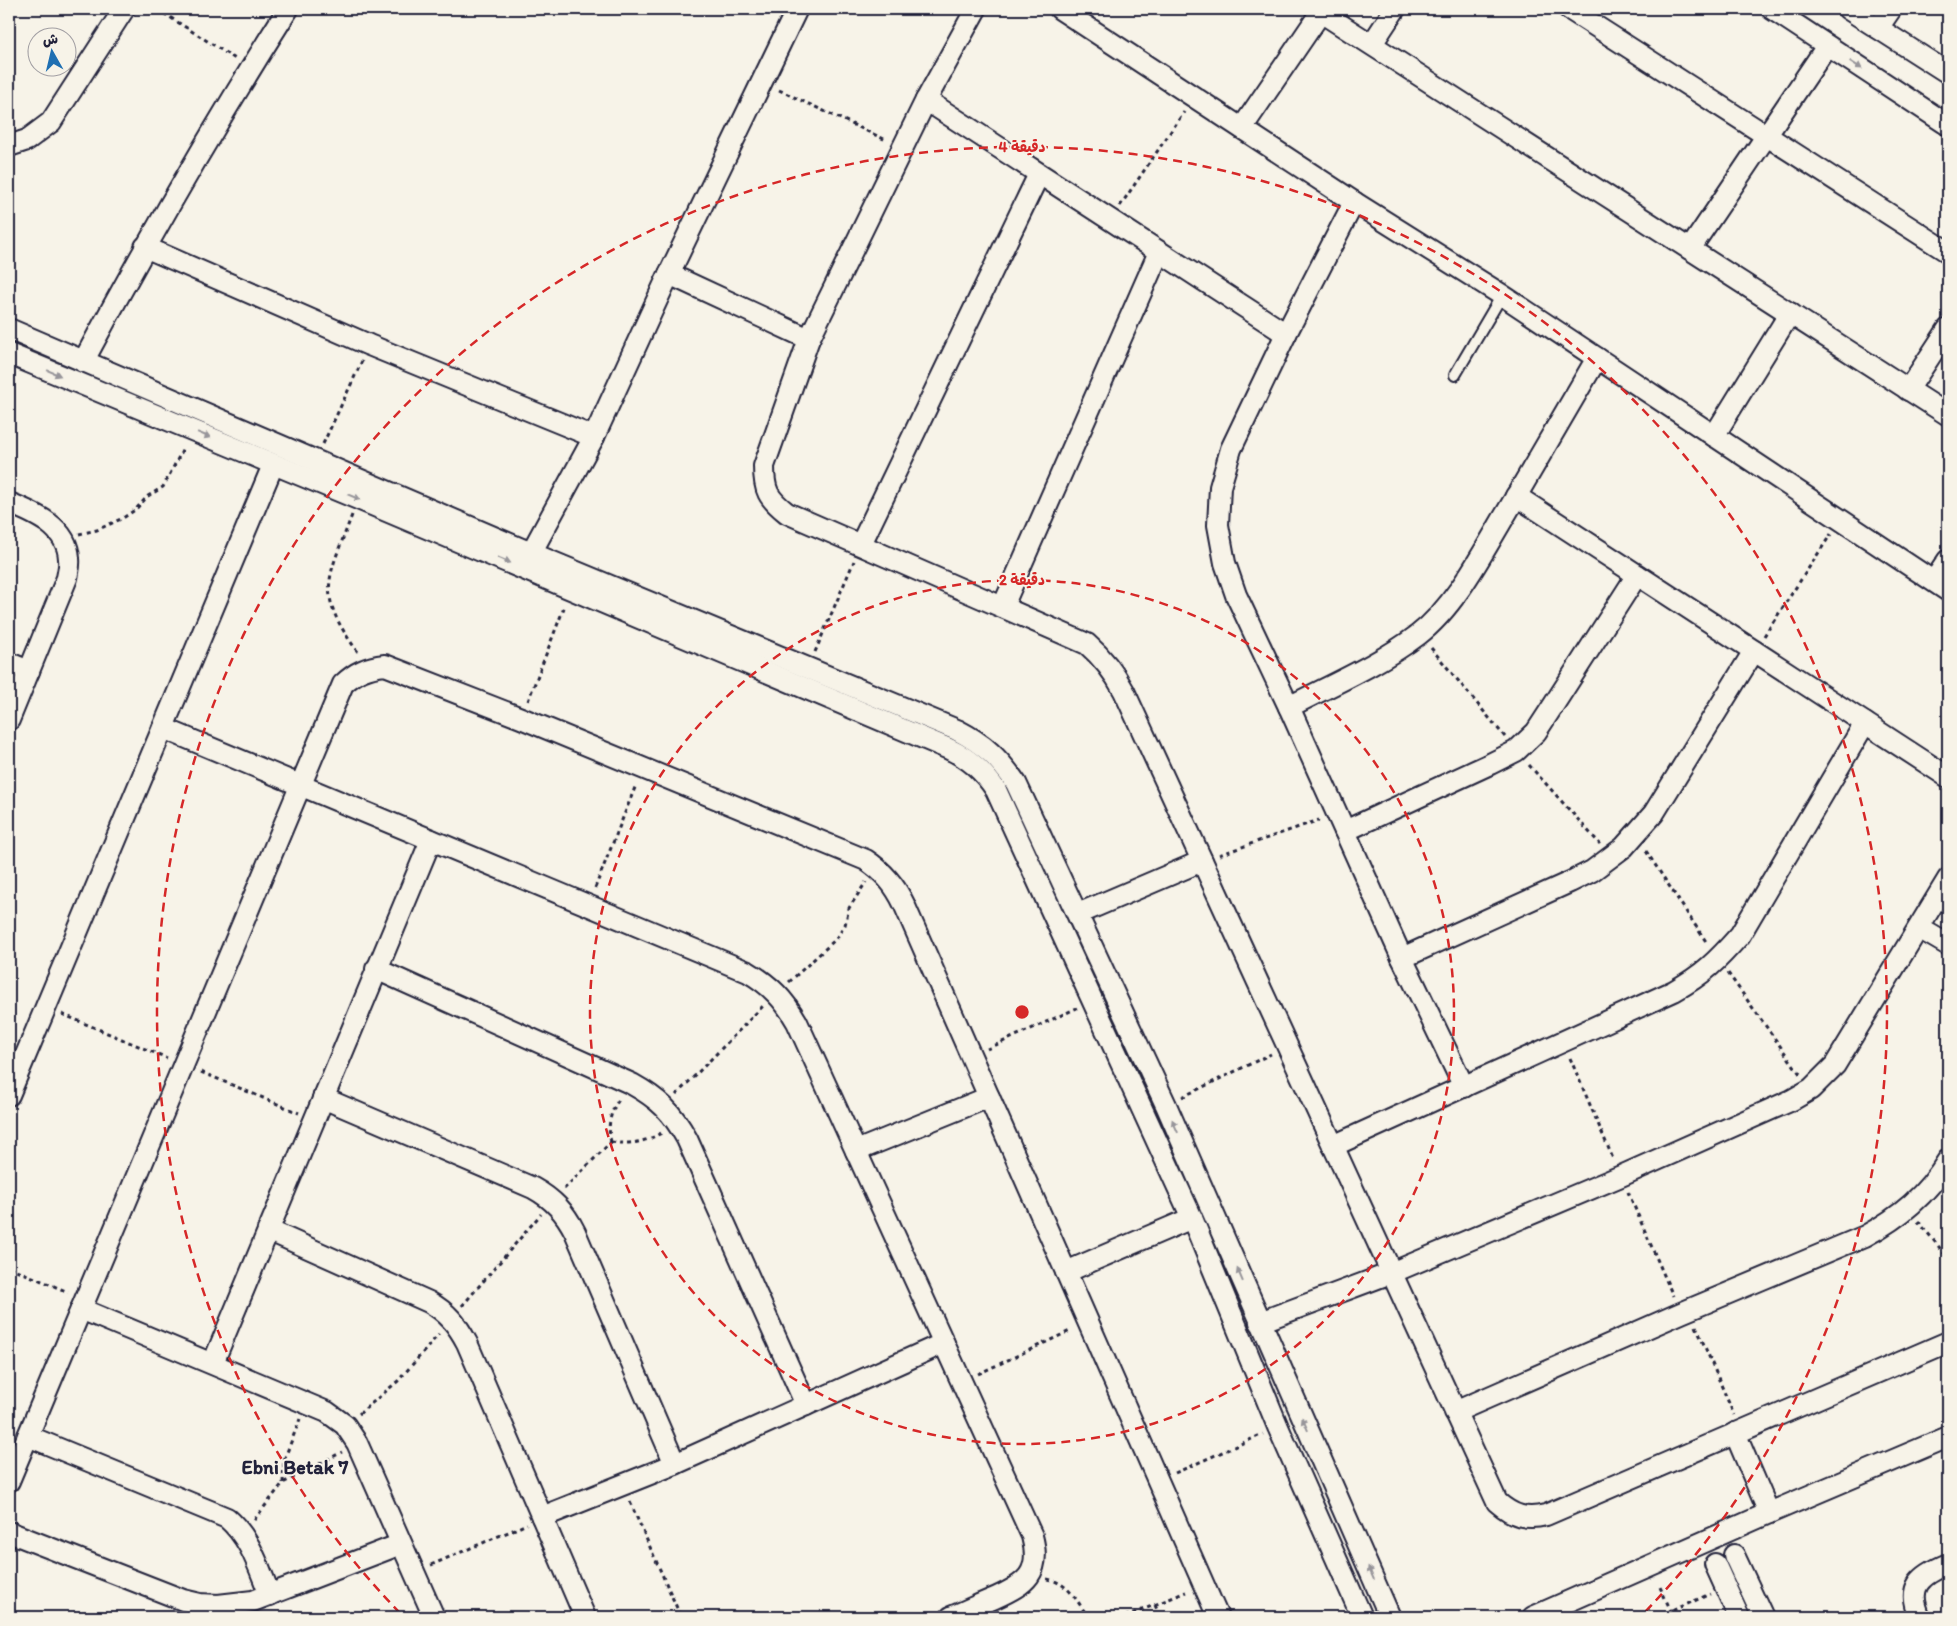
<svg xmlns="http://www.w3.org/2000/svg" width="1957" height="1626" viewBox="0 0 1957 1626" font-family="Itim,'Playpen Sans Arabic',sans-serif">
	<style>
		.lines { fill: none; stroke-linecap: round; stroke-linejoin: round }
		.lane-casing { stroke: #22223b; stroke-width: 14 }
		.street-casing { stroke: #22223b; stroke-width: 24 }
		.path { stroke: #22223b; stroke-width: 3; stroke-dasharray: 4 4; stroke-linecap: butt }
		.lane { stroke: #f7f3e8; stroke-width: 10 }
		.street { stroke: #f7f3e8; stroke-width: 20 }
		.oneway { fill: #97959a }
		.ring { fill: none; stroke: #d62828; stroke-width: 2.5; stroke-dasharray: 9 6 }
		.labels { text-anchor: middle; stroke-width: 4; stroke-linejoin: round; paint-order: stroke }
		.district-label { font-size: 20px; font-weight: bold; fill: #22223b; stroke: #f7f3e8 }
		.centre { fill: #d62828; stroke: #f7f3e8; stroke-width: 2.5 }
		.ring-label { font-size: 15px; text-anchor: middle; font-weight: bold; fill: #d62828; stroke: #f7f3e8; stroke-width: 4; stroke-linejoin: round; paint-order: stroke }
	</style>
	<rect width="100%" height="100%" fill="#f7f3e8"/>
	<filter id="ink" filterUnits="userSpaceOnUse"><feTurbulence type="fractalNoise" baseFrequency=".02" numOctaves="2"/><feDisplacementMap in="SourceGraphic" scale="10" xChannelSelector="R" yChannelSelector="G"/><feConvolveMatrix kernelMatrix="1 2 1 2 8 2 1 2 1" color-interpolation-filters="sRGB"/></filter>
	<g filter="url(#ink)">
		<g class="lines">
			<g class="lane-casing">
				<polyline id="lane" points="1455,375 1502,295"/>
			</g>
			<g class="street-casing">
				<g id="street">
					<path d="M976 9 926 100 809 339 764 466C764 491 768 498 787 513L1087 644C1103 658 1114 672 1124 691L1497 1502C1513 1516 1526 1520 1546 1515L1948 1342"/>
					<polyline points="1060,9 1354,202 1502,295 1948,591"/>
					<polyline points="1316,9 1948,415"/>
					<polyline points="1569,9 1948,252"/>
					<polyline points="1772,9 1948,125"/>
					<polyline points="1848,9 1948,73"/>
					<polyline points="1878,28 1891,9"/>
					<polyline points="1372,44 1395,9"/>
					<polyline points="926,100 1286,334"/>
					<polyline points="1242,128 1321,12"/>
					<polyline points="9,146 27,140 51,122 124,9"/>
					<polyline points="1354,202 1286,334 1231,449 1220,487 1218,525 1225,563 1236,595 1289,707 1402,958 1464,1087"/>
					<polyline points="145,247 369,345 594,437"/>
					<polyline points="1690,249 1827,46"/>
					<polyline points="669,274 809,339"/>
					<path d="M9 329 531 553 957 730C984 744 999 758 1016 783L1166 1105 1390 1617"/>
					<path d="M9 354 358 499 949 749C970 759 983 771 996 790L1192 1218 1278 1427 1362 1617"/>
					<path d="M83 362C147 242 215 124 288 9"/>
					<polyline points="1908,390 1948,329"/>
					<polyline points="1714,436 1790,313"/>
					<polyline points="1516,496 1948,777"/>
					<path d="M9 503C34 513 68 527 69 559 70 565 68 572 67 578L9 720"/>
					<polyline points="861,544 1039,174"/>
					<polyline points="531,553 594,437 669,274 797,9"/>
					<polyline points="1934,581 1948,560"/>
					<polyline points="1003,606 1159,252"/>
					<polyline points="9,663 29,671"/>
					<path d="M1289 707C1331 685 1380 664 1418 635 1455 607 1483 552 1507 512 1537 461 1567 409 1597 358"/>
					<path d="M163 728 748 972C770 985 784 999 797 1022L1032 1536C1042 1573 1026 1584 995 1598 980 1604 966 1611 951 1617"/>
					<polyline points="1345,831 1490,764 1516,751 1536,732 1551,709 1637,575"/>
					<polyline points="1078,914 1202,861"/>
					<polyline points="1919,928 1948,945"/>
					<polyline points="1402,958 1570,882 1592,871 1624,847 1654,813 1754,651"/>
					<path d="M376 969 632 1084C659 1099 672 1112 687 1139L806 1405"/>
					<polyline points="9,1095 273,465"/>
					<path d="M323 1098 533 1188C553 1199 565 1212 575 1232L675 1464"/>
					<path d="M1333 1146 1674 991C1704 974 1717 961 1740 935L1865 723"/>
					<polyline points="856,1151 989,1097"/>
					<path d="M268 1230 429 1302C447 1312 457 1324 467 1343L585 1617"/>
					<polyline points="1066,1272 1192,1218"/>
					<polyline points="81,1309 327,1412 345,1425 357,1443 434,1617"/>
					<polyline points="1260,1322 1391,1273 1621,1176 1792,1100 1811,1089 1835,1065 1948,879"/>
					<polyline points="213,1363 431,840"/>
					<path d="M1455 1412 1681 1313 1865 1236C1900 1217 1927 1195 1948 1160"/>
					<polyline points="1735,1433 1769,1513"/>
					<path d="M28 1436 227 1518C251 1539 258 1566 270 1595"/>
					<path d="M9 1481 343 684C356 672 367 667 385 665L521 718 866 860C884 872 895 885 904 904L1218 1617"/>
					<polyline points="542,1517 675,1464 944,1343"/>
					<polyline points="9,1532 183,1600 200,1604 218,1605 253,1601 401,1544"/>
					<polyline points="1734,1555 1763,1617"/>
					<polyline points="1715,1564 1739,1617"/>
					<polyline points="1533,1617 1769,1513 1948,1437"/>
					<path d="M1920 1617C1906 1586 1921 1575 1948 1564"/>
				</g>
			</g>
			<g class="path">
				<polyline points="157,9 237,60"/>
				<polyline points="779,90 886,140"/>
				<polyline points="1120,206 1184,112"/>
				<polyline points="323,444 362,361"/>
				<path d="M352 515C328 579 314 593 358 652"/>
				<polyline points="79,534 97,530 123,518 135,510 148,496 163,487 184,447"/>
				<polyline points="1764,636 1831,534"/>
				<polyline points="1431,648 1505,737"/>
				<polyline points="815,652 854,561"/>
				<polyline points="528,701 565,605"/>
				<polyline points="1529,765 1600,844"/>
				<polyline points="1646,851 1707,943"/>
				<polyline points="1219,855 1319,820"/>
				<polyline points="595,888 636,785"/>
				<polyline points="1728,973 1800,1074"/>
				<polyline points="789,982 836,939 845,925 849,908 866,882"/>
				<polyline points="62,1014 167,1058"/>
				<polyline points="987,1049 1077,1008"/>
				<polyline points="1570,1058 1614,1161"/>
				<polyline points="201,1072 299,1113"/>
				<polyline points="676,1095 763,1006"/>
				<polyline points="1182,1097 1271,1054"/>
				<path d="M611 1142C631 1145 646 1142 663 1132"/>
				<path d="M611 1142C607 1125 610 1112 620 1098"/>
				<polyline points="564,1189 611,1142"/>
				<polyline points="1628,1192 1673,1296"/>
				<polyline points="1918,1221 1948,1258"/>
				<polyline points="9,1267 68,1292"/>
				<polyline points="462,1306 541,1214"/>
				<polyline points="1696,1326 1734,1415"/>
				<polyline points="978,1374 1072,1330"/>
				<polyline points="359,1414 398,1381 439,1334"/>
				<polyline points="1175,1473 1263,1434"/>
				<polyline points="283,1483 284,1460 300,1419"/>
				<polyline points="630,1502 681,1617"/>
				<polyline points="254,1520 283,1483 342,1452"/>
				<polyline points="431,1565 527,1524"/>
				<path d="M1047 1579C1069 1583 1077 1601 1088 1617"/>
				<polyline points="1660,1587 1671,1611"/>
				<polyline points="1155,1605 1160,1617"/>
				<polyline points="1596,1615 1596,1617"/>
				<polyline points="1125,1617 1186,1592"/>
				<polyline points="1658,1617 1710,1594"/>
			</g>
			<use href="#lane" class="lane"/>
			<use href="#street" class="street"/>
		</g>
		<defs><path id="oneway-solid" d="M-6-.8H1V-3.2L6.5 0L1 3.2V.8H-6Z" transform="scale(1.25)"/></defs>
		<g class="oneway">
			<use href="#oneway-solid" transform="translate(1856 65) rotate(33)"/>
			<use href="#oneway-solid" transform="translate(54 373) rotate(23)"/>
			<use href="#oneway-solid" transform="translate(204 435) rotate(23)"/>
			<use href="#oneway-solid" transform="translate(354 497) rotate(22)"/>
			<use href="#oneway-solid" transform="translate(504 560) rotate(23)"/>
			<use href="#oneway-solid" transform="translate(1175 1126) rotate(-114)"/>
			<use href="#oneway-solid" transform="translate(1240 1275) rotate(-113)"/>
			<use href="#oneway-solid" transform="translate(1305 1424) rotate(-114)"/>
			<use href="#oneway-solid" transform="translate(1371 1573) rotate(-114)"/>
		</g>
	</g>
	<g class="ring">
		<circle cx="1022" cy="1012" r="432"/>
		<path d="M400 1613A865 865 0 1 1 1644 1613"/>
	</g>
	<g class="labels">
		<g class="district-label">
			<text x="295" y="1474">Ebni Betak 7</text>
		</g>
	</g>
	<circle cx="1022" cy="1012" r="8" class="centre"/>
	<g class="ring-label">
		<text x="1022" y="152">4 دقيقة</text>
		<text x="1022" y="585">2 دقيقة</text>
	</g>
	<rect width="1957" height="1626" fill="none" stroke="#f7f3e8" stroke-width="30"/>
	<rect x="15" y="15" width="1927" height="1596" fill="none" stroke="#22223b" stroke-width="2" filter="url(#ink)"/>
	<g transform="translate(52 52) rotate(352)"><circle r="24" fill="#f7f3e8" stroke="#a29fa3"/>
	<path d="M0-4L9 19L0 12L-9 19Z" fill="#1f6fb2"/>
	<text y="-8" font-size="14" font-weight="bold" text-anchor="middle" fill="#22223b">ش</text>
	</g>
</svg>
